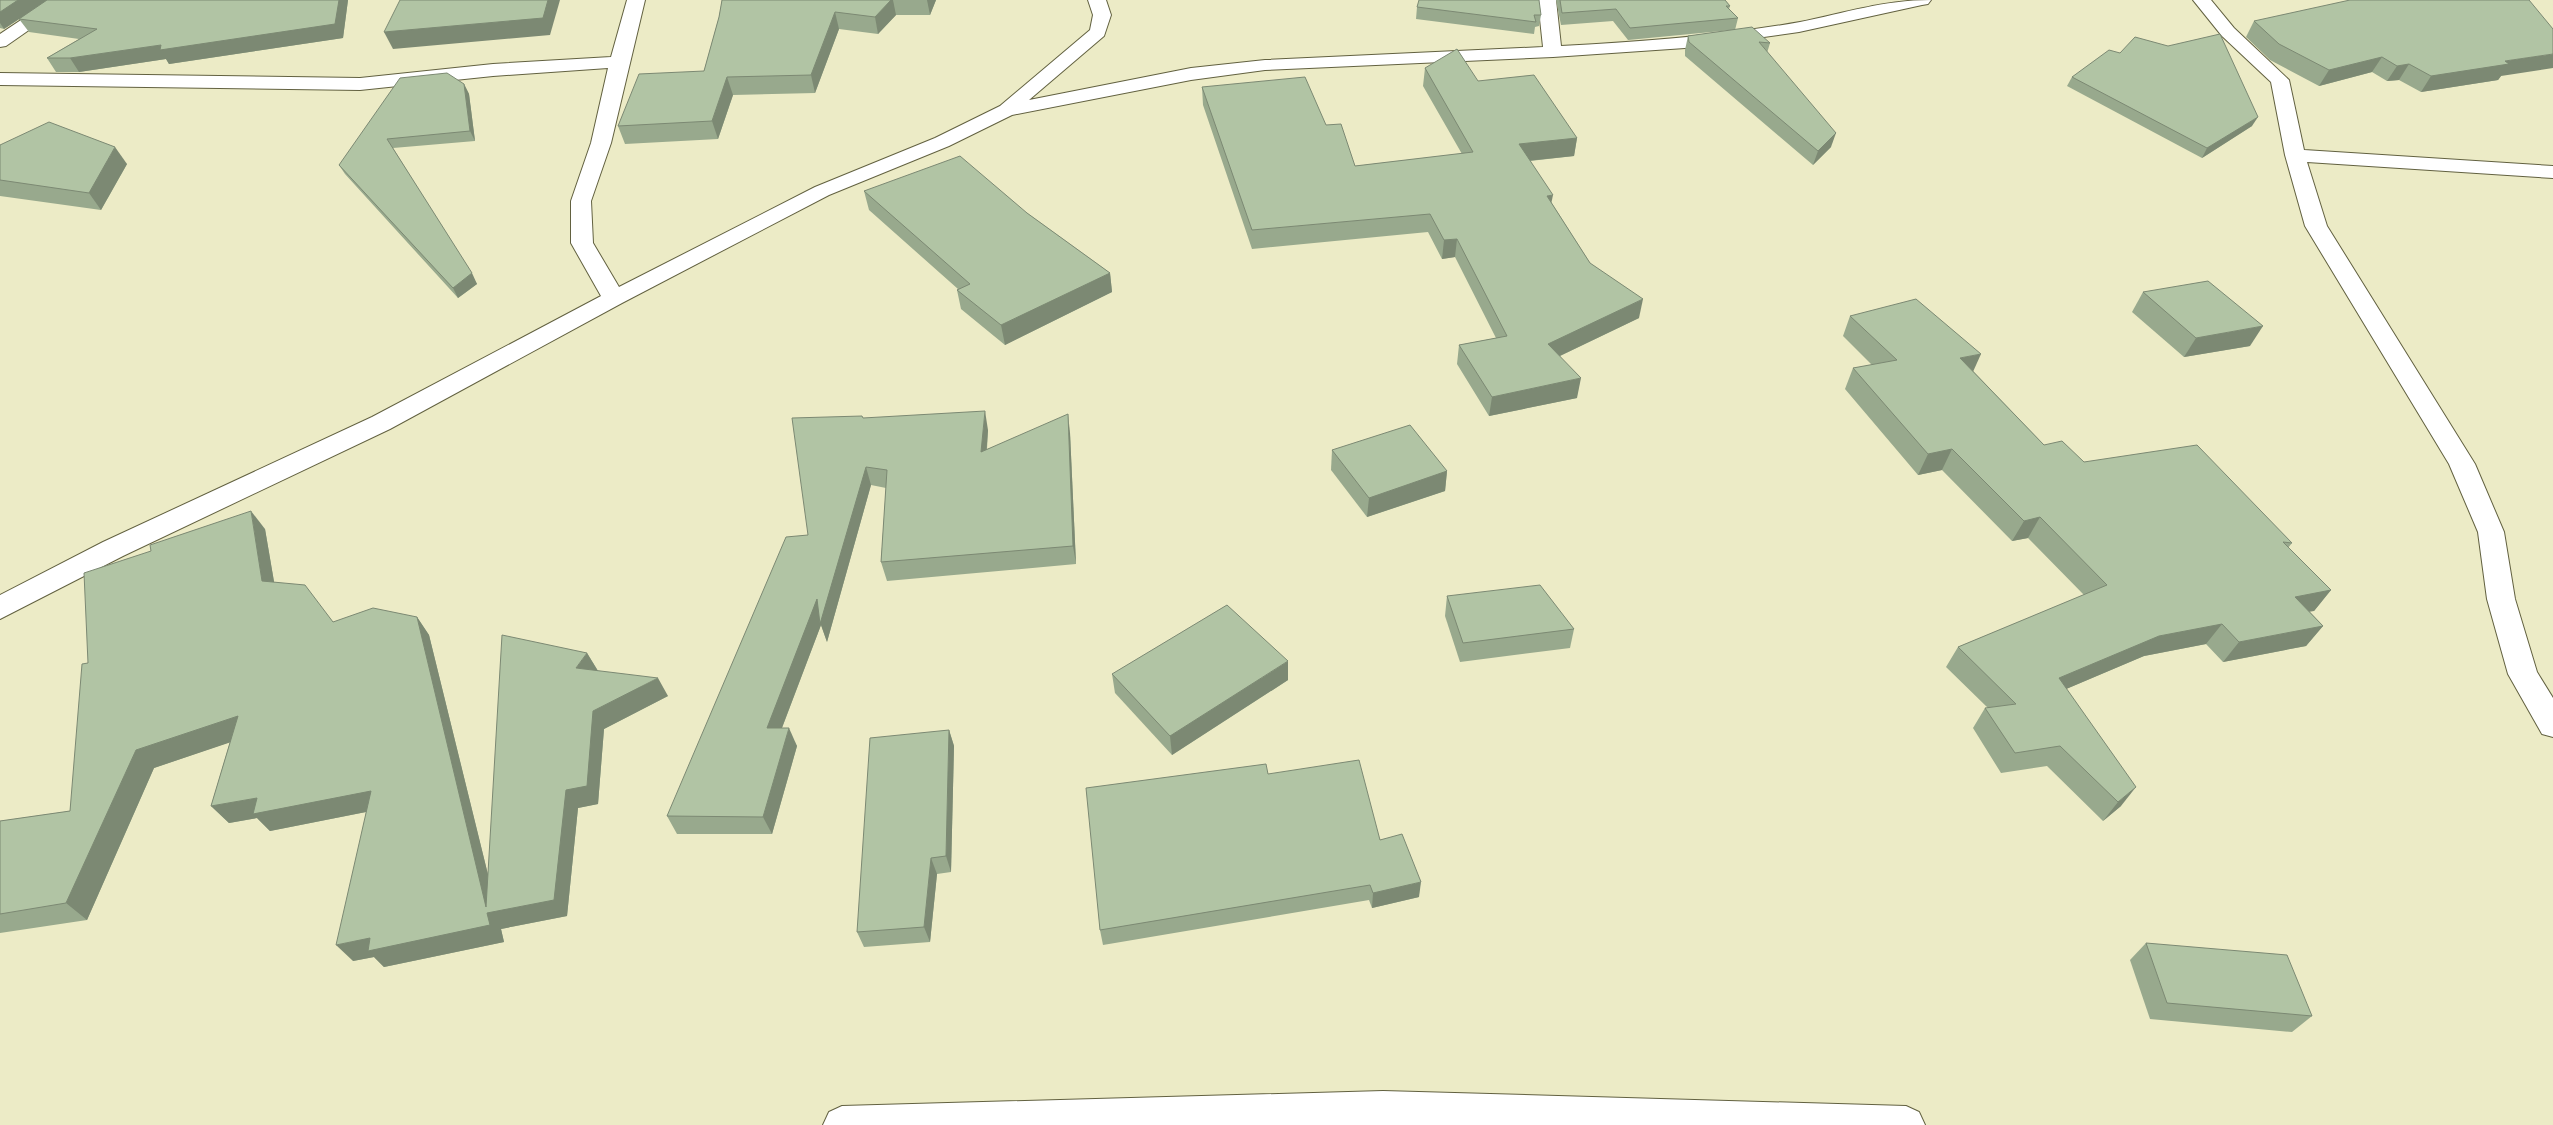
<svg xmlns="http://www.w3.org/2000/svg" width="2553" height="1125" viewBox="0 0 2553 1125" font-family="Overpass,sans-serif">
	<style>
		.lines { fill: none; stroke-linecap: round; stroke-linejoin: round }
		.minor-casing { stroke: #626140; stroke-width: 2 }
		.minor { fill: #fff; fill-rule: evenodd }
		.wall { fill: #98a98d }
		.shaded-wall { fill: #7c8973 }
		.building { fill: #b1c4a4; stroke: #7c8973 }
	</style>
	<rect width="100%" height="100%" fill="#ecebc6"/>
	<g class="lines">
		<g class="minor-casing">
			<g id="minor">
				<polygon points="51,0 72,0 6,46 0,47 0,34"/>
				<path d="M627 0H645L611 143 591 201 593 243 619 287 815 187 935 138 1000 106 1090 30 1093 15 1088 0H1106L1111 15 1104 36 1029 100 1191 68 1265 60 1543 47 1538 0H1556L1561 46C1641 42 1721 36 1800 22 1845 13 1883 0 1931 0L1928 4 1922 5 1799 32 1685 48 1553 57 1265 70 1191 80 1012 115 949 146 829 195 622 303 390 429 123 556 0 619V595L103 542 372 417 601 296 571 243V201L591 143 608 68 493 76 360 90 0 85V73L360 78 493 64 611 57Z"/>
				<polygon points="2193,0 2211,0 2234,28 2289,80 2304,150 2553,166 2553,178 2307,162 2327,226 2475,464 2504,532 2515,599 2537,672 2553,698 2553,737 2542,734 2508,674 2487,599 2478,532 2449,464 2305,226 2285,155 2271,82 2222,36"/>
				<polygon points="1383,1091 1906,1106 1919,1112 1925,1125 823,1125 829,1112 842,1106"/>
			</g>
		</g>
		<use href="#minor" class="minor"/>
	</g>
	<g class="wall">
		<polygon points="0,0 348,0 343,38 169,64 166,59 79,72 56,72 47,58 79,39 29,32 19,19 4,29 0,28"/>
		<polygon points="722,0 936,0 930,15 896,15 878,34 839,29 815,93 733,95 718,139 625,144 618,126 704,71 719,17"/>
		<polygon points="1556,0 1725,0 1730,6 1729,9 1738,18 1735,30 1770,43 1767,53 1831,147 1813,165 1685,56 1685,50 1688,36 1732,30 1628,40 1613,21 1561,25"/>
		<polygon points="1417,7 1541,15 1539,26 1535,27 1534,34 1416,19"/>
		<polygon points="2254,21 2501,76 2498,80 2421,92 2399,80 2387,81 2372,72 2319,86 2270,60 2246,37"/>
		<polygon points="2120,53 2252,126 2202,158 2067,86 2072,77"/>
		<polygon points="1425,68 1478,81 1577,138 1574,156 1530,161 1551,202 1590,263 1639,318 1560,356 1577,398 1489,416 1457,364 1459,345 1496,338 1455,257 1442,259 1428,232 1252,249 1203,105 1202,87 1326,125 1355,166 1462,154 1423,86"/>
		<polygon points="464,84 469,94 475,141 393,148 477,284 458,298 345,174 339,165"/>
		<polygon points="0,145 127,164 101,210 0,196"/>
		<polygon points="864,191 1027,213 1110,273 1112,292 1005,345 961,309 957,290 958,289 869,210"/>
		<polygon points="2143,292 2250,346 2184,357 2132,312"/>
		<polygon points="1850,316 1973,371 2044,445 2084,462 2292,543 2288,548 2331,590 2314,611 2309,611 2323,626 2306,646 2223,662 2206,644 2144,656 2066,689 2121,806 2103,821 2047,766 2001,773 1973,728 1985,708 1988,708 1946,667 1958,647 2084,595 2028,538 2012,541 1942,470 1918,475 1845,389 1853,368 1872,365 1843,336"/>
		<polygon points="863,418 988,430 987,449 1070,433 1076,564 887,581 881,562 886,488 871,485 827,642 821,625 782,728 797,746 772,834 677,834 667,816 808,535"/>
		<polygon points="1332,450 1447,471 1445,491 1367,517 1331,470"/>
		<polygon points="265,529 274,582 333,622 417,617 429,635 488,875 587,653 598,671 668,696 604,729 598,804 578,808 567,916 501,929 504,942 384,967 374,957 353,961 366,812 270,831 257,818 229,823 211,806 230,742 154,768 87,920 0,933 0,821 70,811 88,663"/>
		<polygon points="1447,596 1574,629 1570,648 1460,662 1445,616"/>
		<polygon points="1112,674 1288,680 1172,755 1115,693"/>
		<polygon points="949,730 954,746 951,872 937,874 930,942 864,947 857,932"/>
		<polygon points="1268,774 1380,840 1419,897 1372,908 1369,900 1103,945 1100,930"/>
		<polygon points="2146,943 2312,1016 2292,1032 2150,1019 2130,960"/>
	</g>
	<g class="shaded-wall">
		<polygon points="18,0 48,0 4,29 0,23 0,12"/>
		<polygon points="339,0 348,0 343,38 169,64 166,59 79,72 70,58 161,45"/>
		<polygon points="548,0 560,0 550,35 393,49 384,32"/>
		<polygon points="891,0 893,0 896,15 878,34 875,17"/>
		<polygon points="927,0 936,0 930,15"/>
		<polygon points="835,12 839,29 815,93 811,75"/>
		<polygon points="2553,54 2553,68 2501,76 2498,80 2421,92 2431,76 2505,61"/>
		<polygon points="2382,57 2372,72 2319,86 2329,70"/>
		<polygon points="2409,64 2399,80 2387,81 2397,66"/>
		<polygon points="727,77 733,95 718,139 712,121"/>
		<polygon points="464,84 469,94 475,141 470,131"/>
		<polygon points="2258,117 2252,126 2202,158 2207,148"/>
		<polygon points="1836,133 1831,147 1813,165 1818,151"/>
		<polygon points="1577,138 1574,156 1516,162 1519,144"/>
		<polygon points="115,147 127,164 101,210 89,193"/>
		<polygon points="1553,195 1549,214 1547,196"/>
		<polygon points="1457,239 1455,257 1442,259 1444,240"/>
		<polygon points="472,273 477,284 458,298 453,288"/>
		<polygon points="1110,273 1112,292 1005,345 1001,325"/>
		<polygon points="1643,299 1639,318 1545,363 1548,344"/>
		<polygon points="2263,326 2250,346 2184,357 2196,338"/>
		<polygon points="1981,354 1972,374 1960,358"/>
		<polygon points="1581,378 1577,398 1489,416 1492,397"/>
		<polygon points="985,411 988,430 985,470 981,452"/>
		<polygon points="1068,414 1070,433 1076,564 1073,546"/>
		<polygon points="1952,449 1942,470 1918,475 1928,454"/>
		<polygon points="866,467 871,485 827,642 821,625 775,746 767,728"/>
		<polygon points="1447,471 1445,491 1367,517 1369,498"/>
		<polygon points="251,511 265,529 277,599 262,581"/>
		<polygon points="2040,517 2028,538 2012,541 2024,521"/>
		<polygon points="2331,590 2314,611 2279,617 2295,597"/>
		<polygon points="417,617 429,635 497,911 566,790 593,711 658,678 668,696 604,729 598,804 578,808 567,916 501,929 504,942 384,967 374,957 353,961 336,945 487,913"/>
		<polygon points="2222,624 2206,644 2144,656 2045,698 2059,678 2159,636"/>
		<polygon points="2323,626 2306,646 2223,662 2239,642"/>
		<polygon points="587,653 598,671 576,668"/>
		<polygon points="1288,661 1288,680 1172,755 1170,736"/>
		<polygon points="238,716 255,734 154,768 87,920 66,903 136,750"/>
		<polygon points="789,728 797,746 772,834 763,817"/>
		<polygon points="949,730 954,746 951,872 946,856"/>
		<polygon points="2136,787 2121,806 2103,821 2118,802"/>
		<polygon points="371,791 386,808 270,831 257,818 229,823 211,806 257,798"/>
		<polygon points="931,858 937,874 930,942 924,927"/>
		<polygon points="1421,882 1419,897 1372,908 1373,893"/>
	</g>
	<g class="building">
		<polygon points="0,0 18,0 0,12"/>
		<polygon points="47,0 339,0 335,24 160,50 161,45 70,58 47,58 97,29 19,19"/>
		<polygon points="400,0 548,0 543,18 384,32"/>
		<polygon points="722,0 891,0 875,17 835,12 811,75 727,77 712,121 618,126 639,74 704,71 719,17"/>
		<polygon points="1419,0 1539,0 1541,15 1534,15 1536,22 1417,7"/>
		<polygon points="1560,0 1725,0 1730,6 1726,6 1738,18 1630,28 1616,9 1562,13"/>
		<polygon points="2350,0 2529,0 2553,29 2553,54 2505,61 2509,64 2431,76 2409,64 2397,66 2382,57 2329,70 2279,44 2254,21"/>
		<polygon points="1752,27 1770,43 1759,42 1836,133 1818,151 1689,42 1688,36"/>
		<polygon points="2220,34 2258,117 2207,148 2072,77 2109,50 2120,53 2135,37 2168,46"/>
		<polygon points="1457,49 1478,81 1534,75 1577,138 1519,144 1553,195 1547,196 1590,263 1643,299 1548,344 1581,378 1492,397 1459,345 1507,336 1457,239 1444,240 1430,214 1252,230 1202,87 1305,77 1326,125 1341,124 1355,166 1473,152 1425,68"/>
		<polygon points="447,73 464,84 470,131 387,139 472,273 453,288 339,165 400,78"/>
		<polygon points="49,122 115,147 89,193 0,180 0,145"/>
		<polygon points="960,156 1027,213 1110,273 1001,325 957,290 970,284 864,191"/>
		<polygon points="2208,281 2263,326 2196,338 2143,292"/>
		<polygon points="1916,299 1981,354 1960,358 2044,445 2062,441 2084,462 2197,445 2292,543 2283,542 2331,590 2295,597 2323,626 2239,642 2222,624 2159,636 2059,678 2136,787 2118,802 2060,746 2015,753 1985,708 2016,704 1958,647 2107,585 2040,517 2024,521 1952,449 1928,454 1853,368 1897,360 1850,316"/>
		<polygon points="985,411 981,452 1068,414 1073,546 881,562 887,470 866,467 820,624 817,599 767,728 789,728 763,817 667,816 786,537 808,535 792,418 862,416 863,418"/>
		<polygon points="1410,425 1447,471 1369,498 1332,450"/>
		<polygon points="251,511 262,581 305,585 333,622 373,608 417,617 486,907 502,635 587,653 576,668 658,678 593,711 587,786 566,790 554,900 487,913 490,925 368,951 370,938 336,945 371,791 253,814 257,798 211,806 238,716 136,750 66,903 0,914 0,821 70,811 82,664 88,663 84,573 151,551 150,545"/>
		<polygon points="1540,585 1574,629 1463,643 1447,596"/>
		<polygon points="1227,605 1288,661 1170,736 1112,674"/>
		<polygon points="949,730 946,856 931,858 924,927 857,932 870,738"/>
		<polygon points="1359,760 1380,840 1402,834 1421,882 1373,893 1370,885 1100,930 1086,788 1266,764 1268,774"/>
		<polygon points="2146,943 2287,955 2312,1016 2167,1003"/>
	</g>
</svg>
